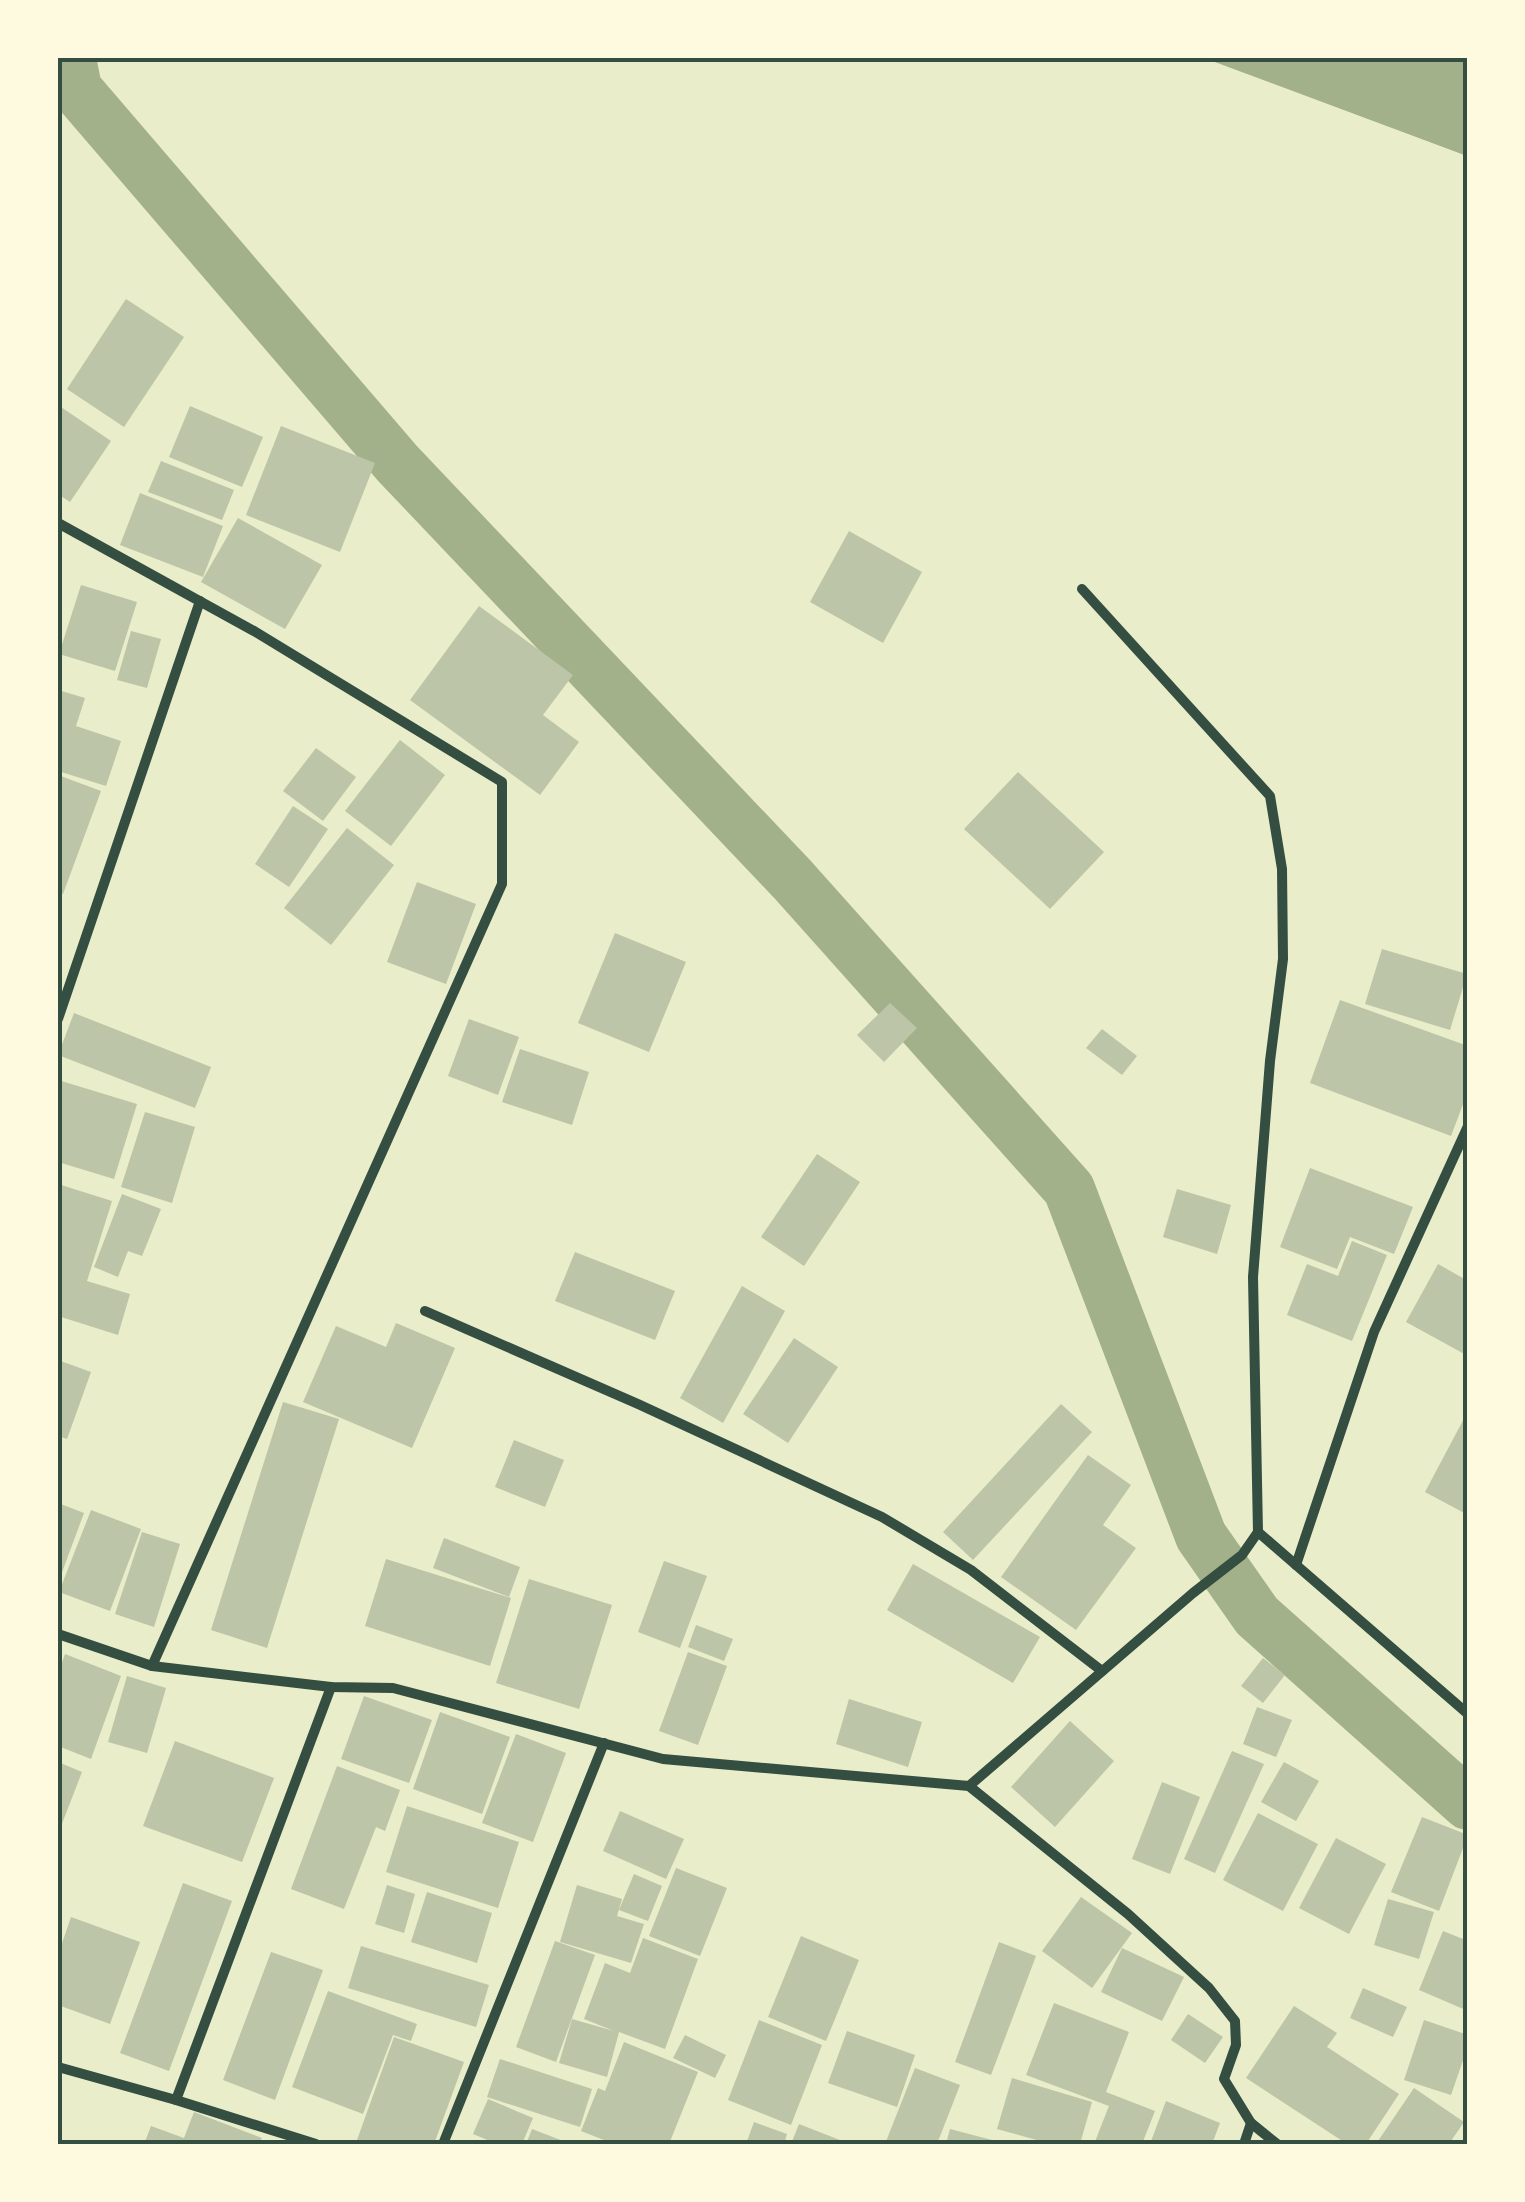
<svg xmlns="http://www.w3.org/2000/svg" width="1525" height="2202" viewBox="0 0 1525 2202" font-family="Arial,sans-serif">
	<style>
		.water { fill: #a3b18a }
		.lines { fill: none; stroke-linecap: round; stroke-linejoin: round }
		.canal { stroke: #a3b18a; stroke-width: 52 }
		.building { fill: #bcc5a7 }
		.minor { stroke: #344e41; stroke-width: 10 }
		.neatline { fill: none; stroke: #344e41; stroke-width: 4 }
	</style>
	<rect width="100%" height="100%" fill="#e9edc9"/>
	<polygon class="water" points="1204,58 1467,58 1467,156"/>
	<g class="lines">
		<polyline class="canal" points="70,58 76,89 398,464 793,880 1069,1189 1201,1536 1257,1616 1468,1804"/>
	</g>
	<g class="building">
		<polygon points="126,299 184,337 124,427 67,389"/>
		<polygon points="58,405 111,441 70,502 58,494"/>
		<polygon points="190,406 263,437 242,487 169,457"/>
		<polygon points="281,426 375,463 340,552 246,515"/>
		<polygon points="161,461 234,490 222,520 148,492"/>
		<polygon points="140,493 223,526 203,577 120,545"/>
		<polygon points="238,518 322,565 285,629 201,582"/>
		<polygon points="849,531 922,572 883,643 810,602"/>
		<polygon points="81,585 137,602 115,671 59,654"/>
		<polygon points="479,606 573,675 543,715 579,742 540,795 410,700"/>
		<polygon points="131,631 161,639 147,688 117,680"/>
		<polygon points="58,690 85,698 76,726 121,741 106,786 58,771"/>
		<polygon points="400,740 445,775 391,846 345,811"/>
		<polygon points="316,748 356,777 323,821 283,791"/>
		<polygon points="1018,772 1104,852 1050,909 964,829"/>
		<polygon points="58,775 101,791 63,894 58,892"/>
		<polygon points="293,806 328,829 289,887 255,864"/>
		<polygon points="347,828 394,865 331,945 284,908"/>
		<polygon points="417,882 476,904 446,984 387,962"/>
		<polygon points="615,933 686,962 649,1052 578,1023"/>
		<polygon points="1382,949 1467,974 1450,1030 1365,1004"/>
		<polygon points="1340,1000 1468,1046 1468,1091 1451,1136 1310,1083"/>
		<polygon points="890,1003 917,1028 884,1062 857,1035"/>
		<polygon points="74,1013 211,1067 195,1108 58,1055"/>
		<polygon points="469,1019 519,1037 498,1095 448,1076"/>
		<polygon points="1102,1029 1137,1056 1122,1075 1086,1048"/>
		<polygon points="520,1049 589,1072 572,1125 502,1102"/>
		<polygon points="58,1080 137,1104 114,1179 58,1162"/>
		<polygon points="145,1112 195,1127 172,1203 121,1187"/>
		<polygon points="817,1154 860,1182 804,1266 761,1237"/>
		<polygon points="1310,1168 1413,1207 1394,1254 1350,1237 1337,1269 1280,1247"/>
		<polygon points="58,1184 112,1201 87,1281 130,1294 118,1335 58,1316"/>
		<polygon points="1177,1189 1231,1205 1217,1254 1163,1237"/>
		<polygon points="122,1194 161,1209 142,1256 128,1251 118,1277 94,1267"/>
		<polygon points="1352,1241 1387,1255 1352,1341 1287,1315 1307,1264 1338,1276"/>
		<polygon points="575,1252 675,1291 655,1340 555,1301"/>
		<polygon points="1438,1264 1468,1281 1468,1356 1406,1322"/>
		<polygon points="742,1286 785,1311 723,1423 680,1398"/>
		<polygon points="396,1323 455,1348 412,1448 303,1402 336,1326 386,1347"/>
		<polygon points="794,1338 838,1367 788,1443 743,1414"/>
		<polygon points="58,1360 91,1372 67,1439 58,1436"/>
		<polygon points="283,1402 339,1419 267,1648 211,1630"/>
		<polygon points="1061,1404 1092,1432 973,1560 943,1532"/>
		<polygon points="1468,1411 1468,1515 1425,1492"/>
		<polygon points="514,1440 564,1460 545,1507 495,1487"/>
		<polygon points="1088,1455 1131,1485 1103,1525 1136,1548 1076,1630 1001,1577"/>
		<polygon points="58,1503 84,1513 58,1583"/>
		<polygon points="91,1510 141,1529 110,1611 59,1592"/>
		<polygon points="142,1532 180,1544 154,1627 115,1614"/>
		<polygon points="444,1538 520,1567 509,1597 433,1568"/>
		<polygon points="386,1559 511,1598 490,1666 365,1626"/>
		<polygon points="664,1561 707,1576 680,1648 638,1632"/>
		<polygon points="913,1564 1040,1637 1013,1683 887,1610"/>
		<polygon points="529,1579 612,1605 579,1709 496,1683"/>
		<polygon points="696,1625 733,1639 724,1661 688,1647"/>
		<polygon points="688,1652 727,1666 698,1745 659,1731"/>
		<polygon points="65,1654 121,1676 91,1759 58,1746 58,1674"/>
		<polygon points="1263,1658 1285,1675 1263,1703 1241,1686"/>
		<polygon points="127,1676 166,1688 147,1753 108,1742"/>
		<polygon points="364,1696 432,1720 409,1783 341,1759"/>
		<polygon points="849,1699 922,1722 908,1767 836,1744"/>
		<polygon points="1257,1707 1292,1720 1276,1757 1243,1744"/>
		<polygon points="440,1712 510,1737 482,1814 413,1789"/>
		<polygon points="1070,1721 1114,1761 1055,1827 1011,1787"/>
		<polygon points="516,1734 566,1753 533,1842 482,1823"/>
		<polygon points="175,1741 274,1778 242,1862 143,1826"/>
		<polygon points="1232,1751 1264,1764 1215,1873 1184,1859"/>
		<polygon points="58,1762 82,1772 58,1834"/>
		<polygon points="1284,1762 1319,1781 1296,1821 1261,1802"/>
		<polygon points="337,1766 400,1790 385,1831 376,1827 344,1909 291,1889"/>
		<polygon points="1162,1782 1200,1797 1170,1874 1132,1859"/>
		<polygon points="407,1806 519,1842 498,1908 386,1872"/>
		<polygon points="620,1811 684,1839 666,1879 603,1851"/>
		<polygon points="1258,1813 1318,1844 1283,1911 1223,1880"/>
		<polygon points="1422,1817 1468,1835 1439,1911 1391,1892"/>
		<polygon points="1336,1838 1386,1864 1349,1934 1299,1908"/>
		<polygon points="676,1868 727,1888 700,1956 649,1936"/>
		<polygon points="634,1874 662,1886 648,1921 619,1910"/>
		<polygon points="183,1883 232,1901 169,2071 120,2053"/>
		<polygon points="387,1885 415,1894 404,1933 375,1924"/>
		<polygon points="577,1885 622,1899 617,1916 644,1924 631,1963 560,1942"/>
		<polygon points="427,1892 492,1913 477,1963 411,1942"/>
		<polygon points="1081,1897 1132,1933 1092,1988 1042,1951"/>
		<polygon points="1388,1899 1434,1912 1419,1959 1374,1945"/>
		<polygon points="71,1917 140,1942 110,2024 58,2005 58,1955"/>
		<polygon points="1443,1931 1468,1941 1468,2011 1419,1990"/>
		<polygon points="801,1936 859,1960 826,2041 768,2017"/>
		<polygon points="643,1938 698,1959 665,2049 619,2032 607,2077 559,2063 572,2019 614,2031 584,2019 605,1963 630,1973"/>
		<polygon points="555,1941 595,1955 556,2062 516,2047"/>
		<polygon points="999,1942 1036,1956 991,2075 955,2062"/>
		<polygon points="361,1946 489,1985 476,2027 348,1988"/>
		<polygon points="1122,1948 1184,1977 1162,2021 1101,1992"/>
		<polygon points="271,1952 323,1970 275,2100 223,2080"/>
		<polygon points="1363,1988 1407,2007 1393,2037 1350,2018"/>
		<polygon points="328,1991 417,2024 411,2041 393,2035 363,2114 292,2087"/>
		<polygon points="1054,2003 1129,2032 1106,2092 1155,2111 1142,2144 1094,2144 1109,2106 1026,2075"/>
		<polygon points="1294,2006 1337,2033 1327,2047 1399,2094 1366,2144 1347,2144 1246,2078"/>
		<polygon points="1188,2014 1223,2037 1205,2063 1171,2040"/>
		<polygon points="759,2020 822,2045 791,2125 728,2100"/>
		<polygon points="1424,2020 1468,2035 1468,2046 1451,2095 1404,2080"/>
		<polygon points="847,2031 915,2055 897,2107 828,2083"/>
		<polygon points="685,2035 726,2055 715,2078 673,2058"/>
		<polygon points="394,2037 464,2062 434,2144 371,2144 357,2140"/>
		<polygon points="624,2042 698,2072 669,2144 614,2144 581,2131 598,2088 605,2091"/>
		<polygon points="500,2059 592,2089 580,2127 487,2097"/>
		<polygon points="915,2068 960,2085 937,2144 885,2144"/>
		<polygon points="1012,2078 1092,2102 1080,2144 1051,2144 997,2129"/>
		<polygon points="1414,2088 1464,2122 1449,2144 1376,2144"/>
		<polygon points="488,2099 533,2118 522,2144 497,2144 473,2134"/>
		<polygon points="1166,2101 1220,2123 1212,2144 1150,2144"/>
		<polygon points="194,2112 262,2138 259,2144 144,2144 151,2126 184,2138"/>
		<polygon points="754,2122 787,2134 784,2144 746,2144"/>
		<polygon points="799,2124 850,2144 791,2144"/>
		<polygon points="532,2129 571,2144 526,2144"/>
		<polygon points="950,2129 992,2140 991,2144 946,2144"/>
	</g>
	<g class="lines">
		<g class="minor">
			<polyline points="58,523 254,631 502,782 502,884 152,1666"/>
			<polyline points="1082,589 1270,796 1282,869 1283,959 1270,1061 1253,1277 1258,1532"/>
			<polyline points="58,1019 200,601"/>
			<polyline points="425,1311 638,1404 882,1517 971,1570 1102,1671"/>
			<polyline points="1296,1565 1374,1332 1468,1126"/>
			<polyline points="58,1634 152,1666 331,1687 393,1688 663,1759 969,1786 1128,1914 1209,1988 1235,2021 1236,2045 1224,2079 1251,2123 1277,2144"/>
			<polyline points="969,1786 1193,1593 1242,1555 1258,1532 1468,1714"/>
			<polyline points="58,2067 176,2100"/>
			<polyline points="316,2144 176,2100 331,1687"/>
			<polyline points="443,2144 604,1743"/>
			<polyline points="1244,2144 1251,2123"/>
		</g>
	</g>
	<rect width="1525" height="2202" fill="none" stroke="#fefae0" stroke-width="120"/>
	<rect x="60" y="60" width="1405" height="2082" class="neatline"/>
</svg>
